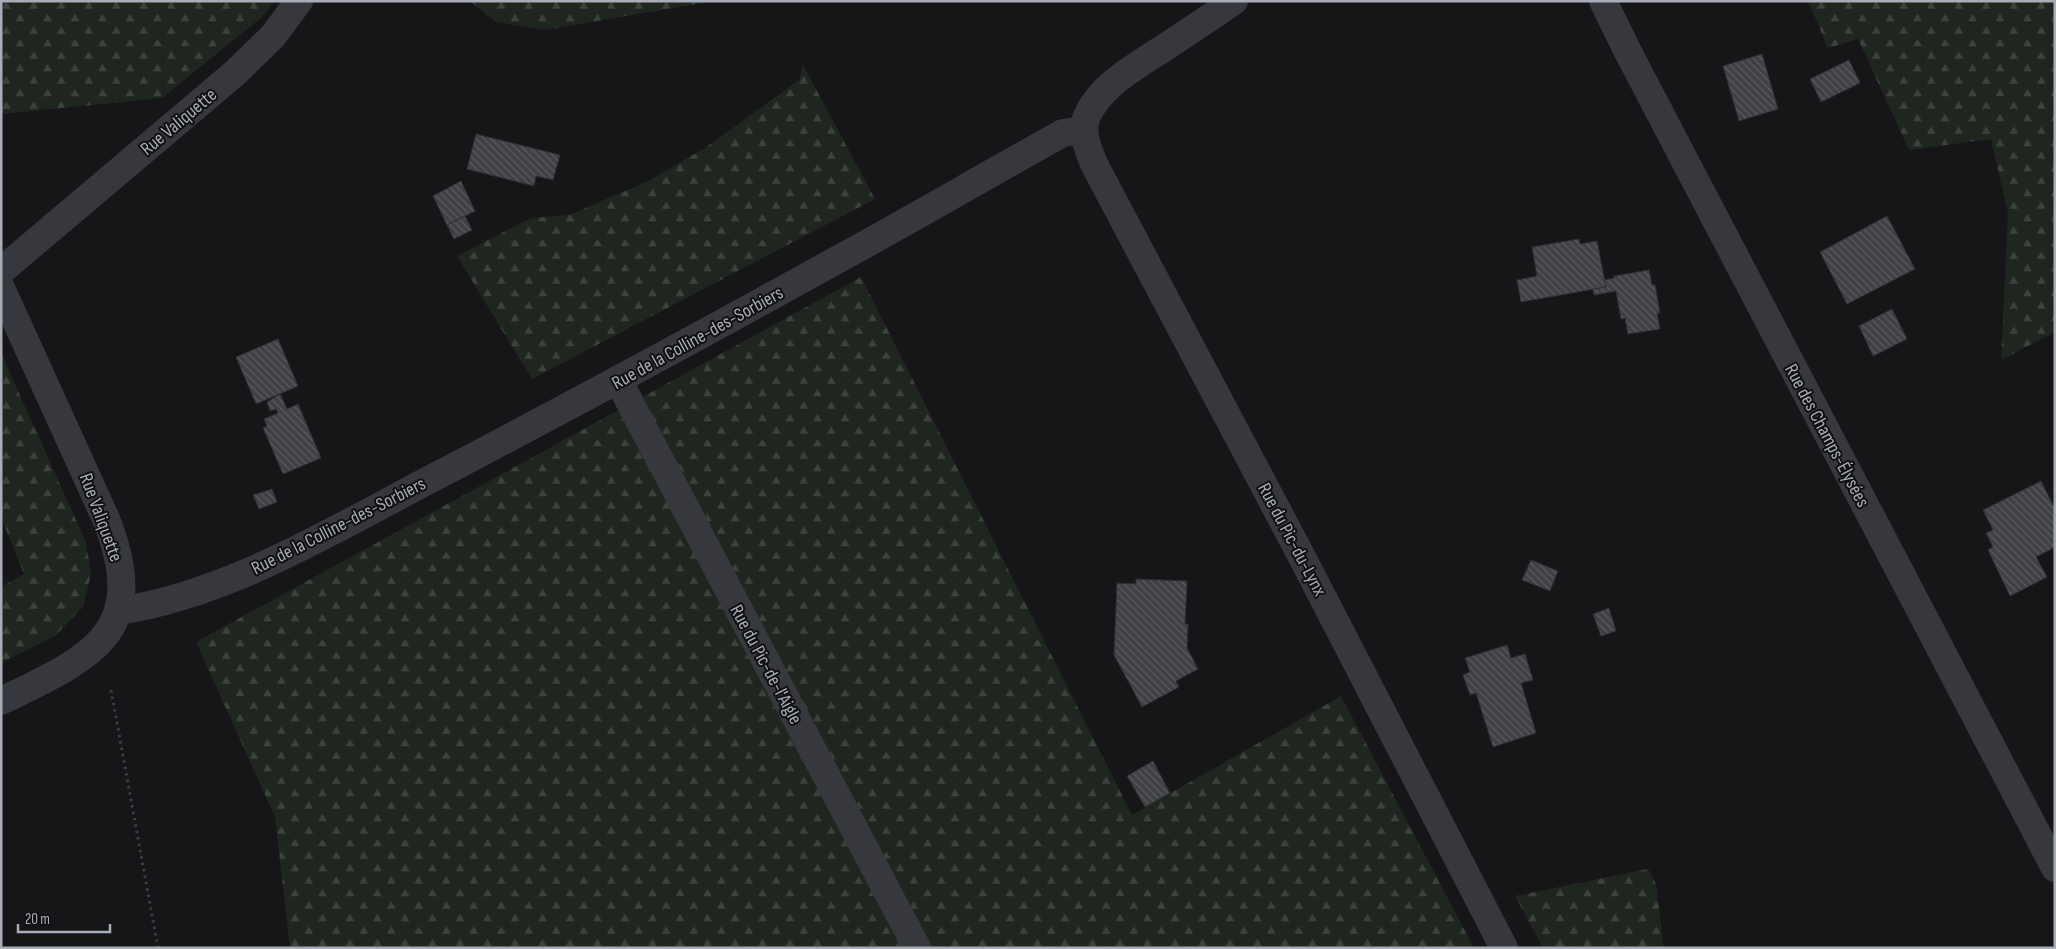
<svg xmlns="http://www.w3.org/2000/svg" width="2056" height="949" viewBox="0 0 2056 949" font-family="'Sofia Sans Condensed',sans-serif">
	<style>
		.forest { fill: url(#forest-firs) }
		.building { fill: url(#building-back-hatch); stroke: #303034 }
		.lines { fill: none; stroke-linecap: round; stroke-linejoin: round }
		.path { stroke: #3d3f44; stroke-width: 3; stroke-dasharray: 2.5 4; stroke-linecap: butt }
		.street { stroke: #37383d; stroke-width: 28 }
		.labels { text-anchor: middle; stroke-width: 4; stroke-linejoin: round; paint-order: stroke }
		.street-label { font-size: 19px; fill: #a8adb8; stroke: #111113 }
	</style>
	<defs>
		<pattern id="forest-firs" width="22" height="20" patternUnits="userSpaceOnUse" patternTransform="scale(1.25)"><rect width="22" height="20" fill="#1e261f"/><path d="M5 1l3.5 6h-7zM16 11l3.5 6h-7z" fill="#3c433d"/></pattern>
		<pattern id="building-back-hatch" width="6" height="6" patternUnits="userSpaceOnUse" patternTransform="scale(1.25)"><rect width="6" height="6" fill="#404145"/><path d="M-1 5l2 2M0 0l6 6M5-1l2 2" fill="none" stroke="#595a5e"/></pattern>
	</defs>
	<rect width="100%" height="100%" fill="#161618"/>
	<g class="forest">
		<polygon points="1,1 275,1 262,17 162,98 1,114"/>
		<polygon points="470,1 714,1 545,30 496,22"/>
		<polygon points="1808,1 2055,1 2055,332 2001,360 2008,213 1991,139 1909,150 1858,39 1828,48"/>
		<polygon points="803,65 875,199 532,379 457,256 531,218 569,215 646,182 705,148 799,80"/>
		<polygon points="861,277 1132,815 1341,696 1474,948 290,948 275,817 196,642"/>
		<polygon points="1,353 86,542 91,574 83,607 55,636 1,663 1,587 24,574 1,517"/>
		<polygon points="1648,869 1656,884 1664,948 1543,948 1515,896"/>
	</g>
	<g class="building">
		<polygon points="1762,54 1778,109 1739,121 1723,66"/>
		<polygon points="1849,60 1860,83 1821,102 1810,79"/>
		<polygon points="476,134 560,155 553,180 536,176 534,186 467,169"/>
		<polygon points="461,181 475,211 447,225 433,196"/>
		<polygon points="465,216 472,230 454,239 447,225"/>
		<polygon points="1887,216 1915,269 1847,304 1820,252"/>
		<polygon points="1579,239 1580,244 1597,241 1606,287 1521,302 1517,280 1537,276 1532,247"/>
		<polygon points="1649,270 1652,285 1655,285 1660,313 1657,313 1660,329 1628,334 1625,318 1621,319 1616,291 1594,295 1593,289 1606,287 1604,280 1614,278 1614,276"/>
		<polygon points="1892,309 1907,339 1873,356 1859,326"/>
		<polygon points="278,339 298,386 256,404 236,357"/>
		<polygon points="280,394 287,409 298,404 321,458 283,474 263,428 267,426 264,419 278,413 276,409 270,411 267,402"/>
		<polygon points="2041,481 2055,509 2055,547 2036,557 2047,577 2010,596 1988,550 1993,547 1986,533 1993,530 1983,510"/>
		<polygon points="272,489 277,502 259,509 253,495"/>
		<polygon points="1531,560 1558,571 1550,591 1522,580"/>
		<polygon points="1136,579 1187,581 1185,624 1188,624 1187,648 1198,669 1176,681 1179,687 1142,707 1114,655 1117,583 1136,584"/>
		<polygon points="1609,608 1616,631 1601,636 1593,614"/>
		<polygon points="1507,645 1511,658 1525,654 1533,680 1521,683 1536,733 1493,747 1476,693 1470,695 1463,675 1470,672 1465,658"/>
		<polygon points="1153,761 1170,793 1145,807 1127,776"/>
	</g>
	<g class="lines">
		<polyline class="path" points="111,690 158,948"/>
		<g class="street">
			<path d="M1234 1C1212 16 1190 31 1167 46 1140 64 1101 84 1087 116 1080 132 1088 148 1094 164L1303 559 1504 948"/>
			<polyline points="1603,1 1628,52 2055,868"/>
			<polyline points="1,271 235,73 273,36 299,1"/>
			<path d="M1 288 106 519C151 633 92 657 1 701"/>
			<polyline points="618,380 917,948"/>
			<path d="M118 611C234 594 346 522 450 469 579 401 707 332 835 261 912 219 987 175 1063 133L1084 130"/>
		</g>
	</g>
	<g class="labels">
		<g class="street-label">
			<text transform="translate(178 121) rotate(-40)" y="7">Rue Valiquette</text>
			<text transform="translate(697 337) rotate(-29)" y="7">Rue de la Colline-des-Sorbiers</text>
			<text transform="translate(1828 435) rotate(62)" y="7">Rue des Champs-Élysées</text>
			<text transform="translate(102 517) rotate(70)" y="7">Rue Valiquette</text>
			<text transform="translate(338 525) rotate(-27)" y="7">Rue de la Colline-des-Sorbiers</text>
			<text transform="translate(1293 539) rotate(62)" y="7">Rue du Pic-du-Lynx</text>
			<text transform="translate(767 664) rotate(62)" y="7">Rue du Pic-de-l'Aigle</text>
		</g>
	</g>
	<rect width="2056" height="949" fill="none" stroke="#a8adb8" stroke-width="5"/>
	<path d="M18 924v8h92v-8" fill="none" stroke="#a8adb8" stroke-width="2.5"/>
	<text x="25" y="924" font-size="15" fill="#a8adb8" stroke="#111113" stroke-width="4" paint-order="stroke">20 m</text>
</svg>
